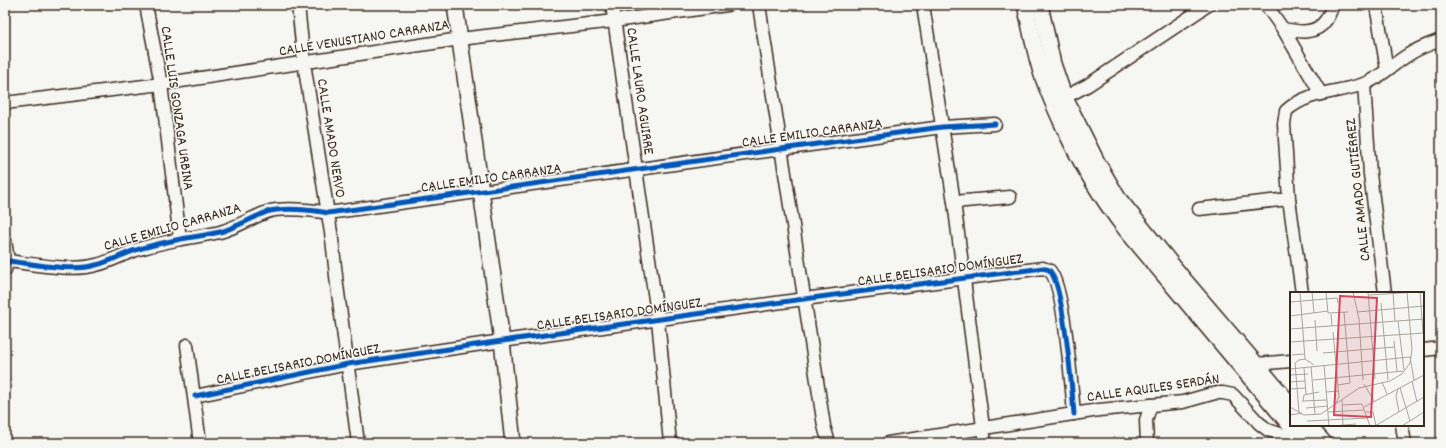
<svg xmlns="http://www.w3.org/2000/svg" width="1446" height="448" viewBox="0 0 1446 448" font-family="Dekko,sans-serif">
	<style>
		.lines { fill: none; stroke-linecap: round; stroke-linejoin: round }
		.minor-casing { stroke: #3b2a1e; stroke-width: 15 }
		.major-casing { stroke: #3b2a1e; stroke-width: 18 }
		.minor { stroke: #f6f6f2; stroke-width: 12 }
		.major { stroke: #f6f6f2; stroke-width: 15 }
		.cycleway-casing { stroke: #f6f6f2; stroke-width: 8 }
		.cycleway { stroke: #0057b8; stroke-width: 5 }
		.labels { text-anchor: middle; stroke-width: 3; stroke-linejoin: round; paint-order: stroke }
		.street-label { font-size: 15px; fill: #3b2a1e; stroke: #f6f6f2 }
		.inset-road { fill: none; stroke: #aba49d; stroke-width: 1 }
		.view { fill: #d1495b; fill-opacity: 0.15; stroke: #d1495b; stroke-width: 2 }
		.inset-edge { fill: none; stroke: #3b2a1e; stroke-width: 2 }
	</style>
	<rect width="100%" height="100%" fill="#f6f6f2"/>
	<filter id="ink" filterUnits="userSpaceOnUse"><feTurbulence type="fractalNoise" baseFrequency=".025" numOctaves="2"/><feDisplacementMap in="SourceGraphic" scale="8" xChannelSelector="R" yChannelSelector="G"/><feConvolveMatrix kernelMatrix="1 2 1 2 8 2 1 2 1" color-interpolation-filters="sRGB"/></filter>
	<g filter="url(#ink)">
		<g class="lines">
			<g class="minor-casing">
				<g id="minor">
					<polyline points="146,5 161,84 180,239"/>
					<polyline points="298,5 304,63 332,239 337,285 358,443"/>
					<polyline points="612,5 658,320 670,443"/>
					<polyline points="759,5 824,426 829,443"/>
					<polyline points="923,5 954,202 985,443"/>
					<polyline points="1266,5 1283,29 1321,94"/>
					<polyline points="1376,5 1387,70"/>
					<path d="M1283 29C1299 32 1316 35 1326 20 1329 15 1332 10 1332 5"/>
					<polyline points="1364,84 1370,174 1385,293"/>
					<polyline points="1056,98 1071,94 1088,85 1208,5"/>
					<polyline points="5,103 161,84 460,39 614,21 727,5"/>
					<polyline points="954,202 1010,197"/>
					<polyline points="1199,209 1289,199"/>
					<polyline points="5,240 8,261"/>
					<path d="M5 270 8 261C33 264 73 272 96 265 110 262 123 254 136 250 151 245 166 242 181 239 194 237 207 235 220 232 237 227 251 218 267 212 281 207 314 210 328 213L781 149 942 127 995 124"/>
					<path d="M1302 293 1289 199 1284 124 1286 111C1307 91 1338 93 1364 84 1380 78 1393 64 1408 55 1418 48 1430 44 1441 40"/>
					<polyline points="187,345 200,443"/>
					<polyline points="1423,350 1441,348"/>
					<polyline points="1256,364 1291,361"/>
					<path d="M195 396 348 364 502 341 804 299 1043 268C1044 269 1048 269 1049 270 1064 282 1072 391 1074 414"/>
					<polyline points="1402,425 1405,443"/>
					<polyline points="888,443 1099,410 1183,402 1215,393 1223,393 1233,395 1259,423 1268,430 1283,435 1289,435 1303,432"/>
					<polyline points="1147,443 1146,420 1151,405"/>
				</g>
			</g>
			<g class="major-casing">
				<g id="major">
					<polyline points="455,5 502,341 513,443"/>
					<path d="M1025 5C1030 25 1033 45 1039 65 1044 84 1053 103 1061 121 1079 161 1100 197 1127 231L1305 443"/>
					<polyline points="1040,5 1053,64 1064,96 1097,162 1118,198 1181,276 1291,405"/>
					<polyline points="1308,425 1324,443"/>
				</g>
			</g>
			<use href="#minor" class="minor"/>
			<use href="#major" class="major"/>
			<g class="cycleway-casing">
				<g id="cycleway">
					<path d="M5 270 8 261C33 264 73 272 96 265 110 262 123 254 136 250 151 245 166 242 181 239 194 237 207 235 220 232 237 227 251 218 267 212 281 207 314 210 328 213L781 149 942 127 995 124"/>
					<path d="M195 396 348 364 502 341 804 299 1043 268C1044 269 1048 269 1049 270 1064 282 1072 391 1074 414"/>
				</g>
			</g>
			<use href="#cycleway" class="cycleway"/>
		</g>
	</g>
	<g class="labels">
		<g class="street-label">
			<text transform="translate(364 37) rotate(-9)" y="5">CALLE VENUSTIANO CARRANZA</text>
			<text transform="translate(641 91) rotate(82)" y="5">CALLE LAURO AGUIRRE</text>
			<text transform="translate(178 108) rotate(82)" y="5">CALLE LUIS GONZAGA URBINA</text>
			<text transform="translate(812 132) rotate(-8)" y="5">CALLE EMILIO CARRANZA</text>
			<text transform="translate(332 138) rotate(81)" y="5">CALLE AMADO NERVO</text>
			<text transform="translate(491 177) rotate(-8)" y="5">CALLE EMILIO CARRANZA</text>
			<text transform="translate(1357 190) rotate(-96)" y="5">CALLE AMADO GUTIÉRREZ</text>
			<text transform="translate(172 226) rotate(-16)" y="5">CALLE EMILIO CARRANZA</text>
			<text transform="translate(940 269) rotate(-8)" y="5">CALLE BELISARIO DOMÍNGUEZ</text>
			<text transform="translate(619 313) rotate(-8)" y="5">CALLE BELISARIO DOMÍNGUEZ</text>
			<text transform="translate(298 363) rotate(-11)" y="5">CALLE BELISARIO DOMÍNGUEZ</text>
			<text transform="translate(1153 387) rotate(-8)" y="5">CALLE AQUILES SERDÁN</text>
		</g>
	</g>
	<g transform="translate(1290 292)">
		<rect width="134" height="134" fill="#f6f6f2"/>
		<path class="inset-road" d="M10 0 15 67M22 0 24 21M36 0 38 21 58 20M63 0 69 27 73 88M78 0 85 87M103 0 105 29M130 0 133 41M79 3 127 0M0 10 47 6 48 11M91 11 98 88M67 20 134 14M41 22 42 34M0 24 38 19M25 28 27 59M108 29 114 78M0 37 134 27M0 38V64M43 40 49 105 46 111M104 49 107 79M0 50 134 41M33 61 104 55M2 63 14 62M34 73 39 134M21 75 25 122M14 76 16 102M0 77 120 65 124 88M0 83 18 82M23 88 113 79M122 89 127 110M0 90 15 89M92 90 97 102M74 92 84 109M48 93 60 91 54 20M110 96 120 129M0 97 16 96M108 97 106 104 109 120M36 100 49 99M52 108 53 134M12 109 37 108M13 109 14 103 29 100M52 113 72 112 80 134M0 115 14 123 31 122 69 96 100 89 112 82 120 71 122 58 117 0M74 115 134 83M16 116 38 114M9 120 5 71 9 68 15 67 24 73M38 120 74 118M76 120H83L86 134M0 123 12 121M17 129 78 126M43 134 66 132M85 134 134 105M112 134 134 120"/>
		<path class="view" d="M50 4 87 6 81 125 44 123Z"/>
		<rect width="134" height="134" class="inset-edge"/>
	</g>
	<rect width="1446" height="448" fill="none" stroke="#f6f6f2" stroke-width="20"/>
	<rect x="10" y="10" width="1426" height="428" fill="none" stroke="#3b2a1e" stroke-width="1.5" filter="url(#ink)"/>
</svg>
